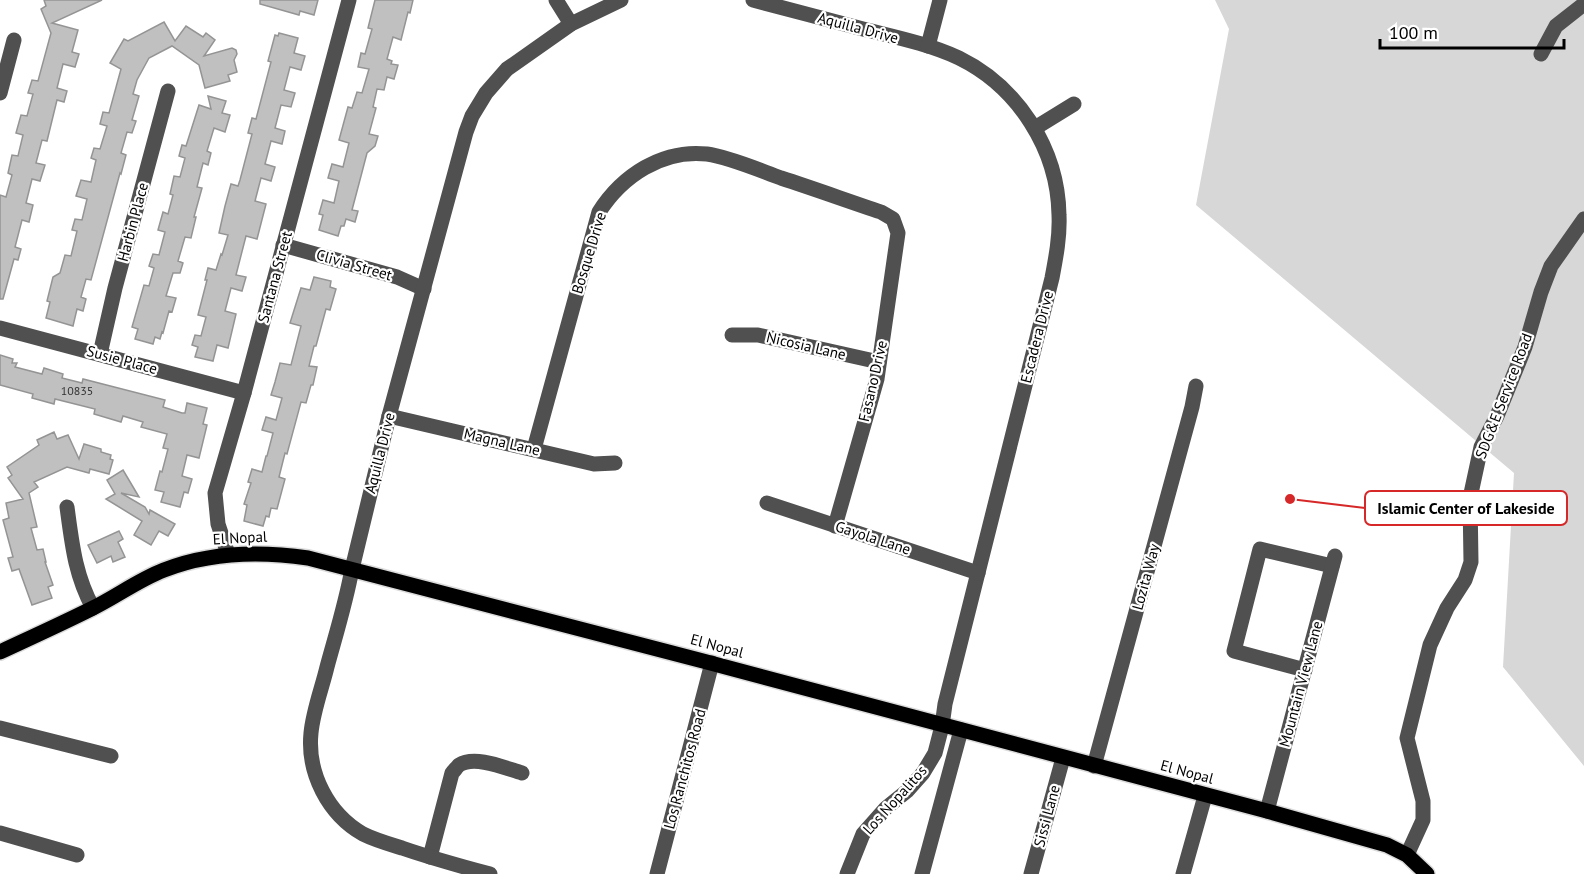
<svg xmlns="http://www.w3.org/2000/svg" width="1584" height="874" viewBox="0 0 1584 874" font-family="'PT Sans',sans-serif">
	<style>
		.green { fill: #d7d7d7 }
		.building { fill: #c0c0c0; stroke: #949494; stroke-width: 1.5 }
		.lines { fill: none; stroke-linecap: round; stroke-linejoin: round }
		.major-casing { stroke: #dbdbdb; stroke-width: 18 }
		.minor { stroke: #505050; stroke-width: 15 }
		.major { stroke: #000; stroke-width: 15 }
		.labels { text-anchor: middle; stroke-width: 4.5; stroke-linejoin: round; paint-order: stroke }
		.number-label { font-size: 12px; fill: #303030 }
		.street-label { font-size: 15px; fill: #000; stroke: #fff }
		.leader { fill: none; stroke: #d62828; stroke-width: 2 }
		.callout-dot { fill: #d62828; stroke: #fff; stroke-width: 2 }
		.callout { fill: #fff; stroke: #d62828; stroke-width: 2 }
		.callout-label { font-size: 16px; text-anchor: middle; font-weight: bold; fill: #000 }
	</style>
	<rect width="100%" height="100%" fill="#fff"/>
	<polygon class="green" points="1215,0 1584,0 1584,766 1503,667 1514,473 1196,205 1229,29"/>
	<g class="building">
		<polygon points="44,0 102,0 52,23 78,30 72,52 79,54 75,67 63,64 57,88 67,91 64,102 57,100 47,141 42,140 36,163 45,165 40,181 32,179 26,203 33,205 29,222 22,220 15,247 21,249 18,260 14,259 3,299 0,299 0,195 6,197 12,175 8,173 12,155 18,156 23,135 16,133 21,115 27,116 33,94 28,93 32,80 38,81 51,33 41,9 46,6"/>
		<polygon points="260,0 318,0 314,15 300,11 299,15 260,4"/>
		<polygon points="375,0 413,0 410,13 408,12 401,40 393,37 387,59 392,61 391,64 398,65 394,79 387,77 384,90 377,89 373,107 376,108 369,134 378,136 375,146 367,153 361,176 352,210 358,211 355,222 346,219 344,226 341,226 338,236 319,230 323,215 319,214 323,200 334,203 339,181 328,178 332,164 343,167 349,143 339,140 348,107 352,108 357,92 362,93 369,69 358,67 361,53 365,54 372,29 368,28"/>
		<polygon points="164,22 175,41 186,26 203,37 206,33 215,40 204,56 232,48 236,50 237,54 234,60 237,72 228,75 230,81 205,88 199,65 172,46 149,58 137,80 133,94 139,96 132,120 136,121 132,133 127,132 121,153 126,155 121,174 120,173 91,280 86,279 81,297 86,299 83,311 77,309 73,326 46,318 50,302 47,301 53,277 60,273 65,255 71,256 77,231 72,230 75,219 82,220 87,199 76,196 81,180 91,182 96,160 91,158 94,148 100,149 107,126 100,124 103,112 109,113 121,69 110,63 124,39 128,41"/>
		<polygon points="279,33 298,38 294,53 305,56 301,70 290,67 284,90 295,93 291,107 281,105 275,128 285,131 282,144 271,141 265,164 275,167 271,181 261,178 255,201 266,204 257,239 246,236 236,275 246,277 242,291 231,288 225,311 236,314 228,348 217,345 213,361 195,357 198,347 192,345 195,335 201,336 206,317 198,315 207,280 205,280 208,268 216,270 221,254 222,255 228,235 219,233 225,206 231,184 238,186 240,180 252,134 248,133 252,118 256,119 271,62 268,61 275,35 278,36"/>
		<polygon points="208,96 226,101 222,113 230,115 225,132 214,128 207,151 211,153 208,165 203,163 197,187 202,188 194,217 196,217 191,238 185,237 178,261 183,263 180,273 173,273 166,296 176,298 172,312 169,311 163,333 162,332 160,339 155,337 153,344 135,339 138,329 132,327 144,285 149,286 154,268 149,266 153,254 159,255 165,232 158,230 163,212 168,214 173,195 170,194 174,176 180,177 185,158 179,156 182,145 186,146 199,105 211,109"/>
		<polygon points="314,277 331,281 330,287 336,289 330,310 326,309 316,346 314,346 309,366 317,367 313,385 311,385 306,403 301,402 287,454 285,453 279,477 285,479 277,509 271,508 269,517 266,516 263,526 244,521 247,505 244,504 251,483 248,482 252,469 262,472 266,456 267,456 273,433 262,430 266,417 276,420 282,398 271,395 275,382 280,363 291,365 301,326 290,323 301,288 310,290"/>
		<polygon points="0,355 13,359 12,363 17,363 15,367 42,374 44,368 63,374 62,378 82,383 83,379 165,400 163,407 182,413 185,413 187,403 207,408 203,424 207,425 199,458 187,455 182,476 192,479 188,493 184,492 180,507 161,502 164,492 155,490 160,471 162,472 168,449 163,448 167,434 141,427 143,422 123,416 121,422 94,414 95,409 55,399 54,404 32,398 33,394 0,385"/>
		<polygon points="54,432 57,439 68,435 79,459 84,444 101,449 101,452 111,455 110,459 113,460 109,474 90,469 89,473 67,467 34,482 38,487 29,493 37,527 31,528 37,550 43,549 46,562 45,562 53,585 48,587 52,598 32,605 19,569 12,571 8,558 13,557 3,520 9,518 6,503 23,499 8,478 12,475 7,467 39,445 37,440"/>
		<polygon points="123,470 139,497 121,493 145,507 149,514 150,510 175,524 168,536 159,531 151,545 134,535 142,521 106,499 115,494 107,480"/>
		<polygon points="119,531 123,539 118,542 125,557 113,562 111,556 97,563 88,545"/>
	</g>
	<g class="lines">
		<g class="major-casing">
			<path id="major" d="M0 652C30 638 61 624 91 609 116 597 138 580 164 570 210 552 260 551 308 558L703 661 1267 811 1387 845 1407 855 1427 874"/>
		</g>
		<g class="minor">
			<polyline points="556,0 571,24"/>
			<path d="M753 0C790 10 826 19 863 29 895 37 929 44 959 58 1018 87 1058 149 1059 215 1060 236 1056 257 1052 278L945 704 942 726 935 753 923 773 907 791 886 808 863 834 847 874"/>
			<polyline points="928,46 940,0"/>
			<polyline points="1541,54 1556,26 1584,4"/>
			<polyline points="0,93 14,40"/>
			<polyline points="1035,128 1074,104"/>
			<polyline points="283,245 397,277 424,289"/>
			<polyline points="0,328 244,393"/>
			<polyline points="732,335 758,335 879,362"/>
			<polyline points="100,354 115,288 168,91"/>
			<polyline points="389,416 594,464 615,463"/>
			<path d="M534 449 599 212C622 176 662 149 707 154 729 157 759 170 781 178 815 189 848 201 881 212L893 219 898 233 877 379 835 526"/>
			<polyline points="767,503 978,573"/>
			<path d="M67 507C72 544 75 575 93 608"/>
			<polyline points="228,554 218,524 215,493 244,393 349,0"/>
			<polyline points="1305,670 1234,651 1260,549 1332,566"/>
			<polyline points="0,728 111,756"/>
			<polyline points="1094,766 1192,407 1196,386"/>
			<polyline points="1267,811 1335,556"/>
			<polyline points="0,833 77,855"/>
			<polyline points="1407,855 1423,820 1423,801 1407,738 1430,645 1447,608 1465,580 1471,562 1470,498 1481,447 1497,416 1525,347 1541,292 1551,266 1584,219"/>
			<path d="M430 857 452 773C453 772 458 766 459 765 475 755 505 768 522 773"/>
			<path d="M490 874C460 866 431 858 402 848 389 844 375 840 363 834 328 814 307 773 311 733 313 711 322 688 327 667 336 634 346 602 352 569L389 416 466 132 472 116 486 93 507 69 571 24 621 0"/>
			<polyline points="657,874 712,663"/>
			<polyline points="922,874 961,730"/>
			<polyline points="1031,874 1063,758"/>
			<polyline points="1183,874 1205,796"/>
		</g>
		<use href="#major" class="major"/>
	</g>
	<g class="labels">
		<g class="number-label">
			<text x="77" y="395">10835</text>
		</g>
		<g class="street-label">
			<text transform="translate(858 28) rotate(15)" y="5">Aquilla Drive</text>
			<text transform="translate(133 222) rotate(-75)" y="5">Harbin Place</text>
			<text transform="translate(589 253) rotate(-73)" y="5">Bosque Drive</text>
			<text transform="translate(354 265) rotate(16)" y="5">Clivia Street</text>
			<text transform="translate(275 277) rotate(-75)" y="5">Santana Street</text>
			<text transform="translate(1037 337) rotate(-76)" y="5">Escadera Drive</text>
			<text transform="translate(806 346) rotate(13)" y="5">Nicosia Lane</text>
			<text transform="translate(122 360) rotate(15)" y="5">Susie Place</text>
			<text transform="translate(873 381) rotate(-77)" y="5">Fasano Drive</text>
			<text transform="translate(1504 396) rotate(-69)" y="5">SDG&amp;E Service Road</text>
			<text transform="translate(502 442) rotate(13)" y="5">Magna Lane</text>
			<text transform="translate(380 453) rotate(-76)" y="5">Aquilla Drive</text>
			<text transform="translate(240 538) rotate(-3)" y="5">El Nopal</text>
			<text transform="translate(873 538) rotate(18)" y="5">Gayola Lane</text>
			<text transform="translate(1146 577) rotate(-75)" y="5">Lozita Way</text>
			<text transform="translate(717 646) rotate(15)" y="5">El Nopal</text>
			<text transform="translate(1301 684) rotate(-75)" y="5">Mountain View Lane</text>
			<text transform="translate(685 769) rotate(-75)" y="5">Los Ranchitos Road</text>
			<text transform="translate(1187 772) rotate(15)" y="5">El Nopal</text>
			<text transform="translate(895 800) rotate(-48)" y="5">Los Nopalitos</text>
			<text transform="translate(1047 816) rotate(-75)" y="5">Sissi Lane</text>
		</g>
	</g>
	<path class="leader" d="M1290 499L1365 508"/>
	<circle class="callout-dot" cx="1290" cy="499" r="6"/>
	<rect class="callout" x="1365" y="491" width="202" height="34" rx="6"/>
	<g class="callout-label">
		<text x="1466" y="514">Islamic Center of Lakeside</text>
	</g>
	<path d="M1380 39v9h184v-9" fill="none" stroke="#000000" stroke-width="3"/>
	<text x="1389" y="39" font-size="18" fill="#000000" stroke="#ffffff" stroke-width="4.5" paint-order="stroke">100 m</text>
</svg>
